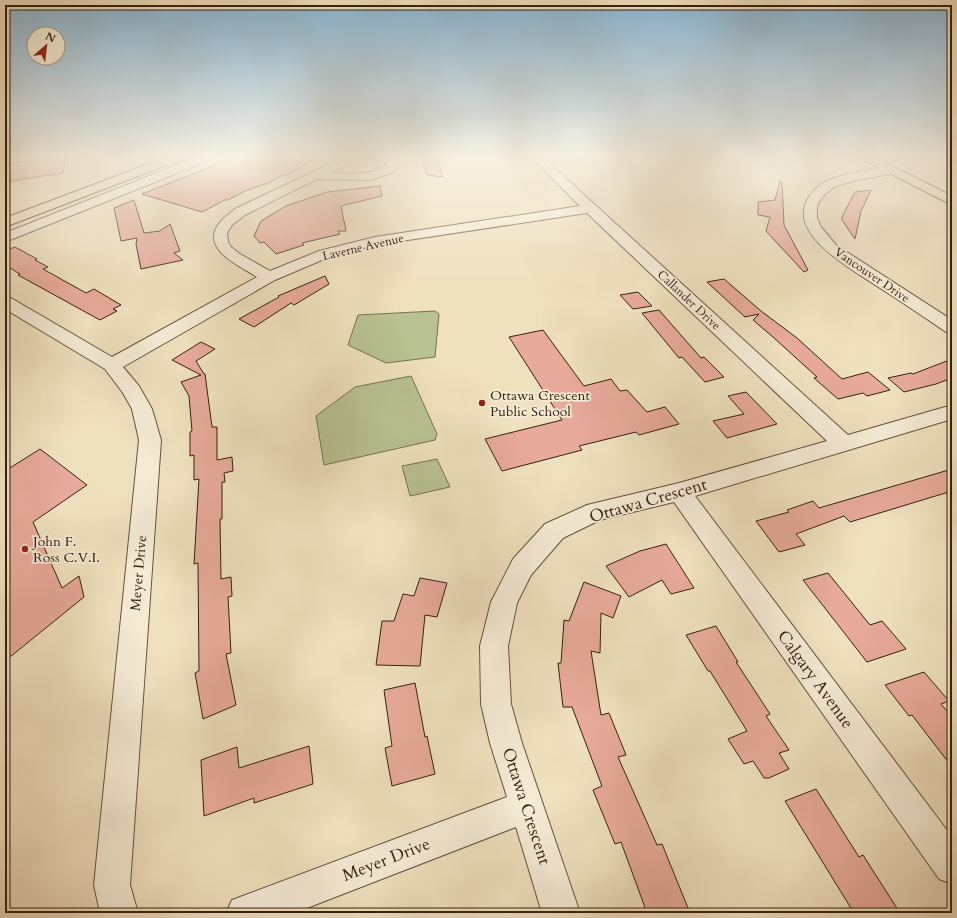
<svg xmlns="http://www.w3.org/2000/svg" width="957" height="918" viewBox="0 0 957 918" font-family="Cardo,serif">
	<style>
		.green { fill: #b9c292; stroke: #767252 }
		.building { fill: #e8aa9b; stroke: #342112 }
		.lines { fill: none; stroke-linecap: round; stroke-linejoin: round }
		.minor-casing { stroke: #63513d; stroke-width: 2 }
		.major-casing { stroke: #342112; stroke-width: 2 }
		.minor { fill: #f5ebd5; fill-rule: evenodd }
		.major { fill: #efe0be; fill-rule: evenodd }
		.poi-dot { fill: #8f2418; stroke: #f5ebd5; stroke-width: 1.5 }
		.labels { text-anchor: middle; stroke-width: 3.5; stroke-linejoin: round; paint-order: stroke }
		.far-street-label { font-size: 12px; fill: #342112; stroke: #f5ebd5 }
		.poi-label { font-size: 14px; fill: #342112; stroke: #f5ebd5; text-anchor: start }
		.street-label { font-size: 14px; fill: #342112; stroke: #f5ebd5 }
		.near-street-label { font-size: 17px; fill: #342112; stroke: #f5ebd5 }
	</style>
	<rect width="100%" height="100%" fill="#efe0be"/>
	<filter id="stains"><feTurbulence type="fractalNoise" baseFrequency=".005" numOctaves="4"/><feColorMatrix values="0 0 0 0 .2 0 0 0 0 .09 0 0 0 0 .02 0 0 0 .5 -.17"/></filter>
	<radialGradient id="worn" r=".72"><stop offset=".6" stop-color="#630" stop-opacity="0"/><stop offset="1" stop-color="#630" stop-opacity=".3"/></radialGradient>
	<g class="green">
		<polygon points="435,311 439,314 435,357 386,363 348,345 358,315"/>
		<polygon points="411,376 437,434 435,440 324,465 316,416 355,387"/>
		<polygon points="437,459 450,487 410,496 402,466"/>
	</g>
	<g class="building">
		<polygon points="238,156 322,156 285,176 283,175 267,184 265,184 245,191 228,200 225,200 202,212 142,194"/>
		<polygon points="421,156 436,156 443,177 427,175"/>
		<polygon points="62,157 65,157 63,173 5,182 5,164"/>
		<polygon points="780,181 782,182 784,225 808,270 804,272 766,231 770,217 758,215 758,202 775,200"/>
		<polygon points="380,186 382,196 341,206 346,231 338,231 340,234 302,243 304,245 276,254 264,242 260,243 254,236 261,221 286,206 327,192"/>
		<polygon points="871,190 861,211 855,239 842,220 842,217 855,192"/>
		<polygon points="134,200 144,233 160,231 170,224 180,251 174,253 183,260 141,269 136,244 137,238 121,241 114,208"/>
		<polygon points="15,247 37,259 35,260 48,267 43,269 86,293 94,289 121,305 113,309 117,311 100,320 18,275 20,274 5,265 5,251"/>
		<polygon points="325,276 329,284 294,305 291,303 254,327 239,319 279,297 278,296"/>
		<polygon points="724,279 761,311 797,338 842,379 868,372 890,390 867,396 863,393 838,399 814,378 817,377 773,337 753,320 759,314 745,317 707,282"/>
		<polygon points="638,292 652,306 633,309 620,295"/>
		<polygon points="659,310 701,358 704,357 724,377 705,382 682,357 679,358 642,313"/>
		<polygon points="543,330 584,386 611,379 620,391 627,390 647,412 665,407 679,424 639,435 636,432 579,446 582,450 502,471 485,439 562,420 509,337"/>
		<polygon points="201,342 215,349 196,361 204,374 205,374 212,427 217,427 217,460 232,457 233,471 224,473 225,482 222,482 222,519 220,519 221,579 231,577 232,596 228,597 231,653 226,654 236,705 203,719 195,673 199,671 198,563 194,564 199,479 194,480 194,455 190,456 190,432 192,431 189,396 181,382 201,375 172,360"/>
		<polygon points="952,359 952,378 936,384 904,392 888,378 911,373 913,374"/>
		<polygon points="746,392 777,424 727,438 713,421 744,414 728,396"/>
		<polygon points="40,449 87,485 33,522 62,588 79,576 84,597 5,661 5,471"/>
		<polygon points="952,469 952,491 850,522 844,516 796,534 805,545 779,552 756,521 789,512 787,510 813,501 819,508"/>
		<polygon points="666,544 694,588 671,594 662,580 629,597 606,566 640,551"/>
		<polygon points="828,573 870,625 882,621 906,649 867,662 803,580"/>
		<polygon points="420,578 447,583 437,617 425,615 420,666 376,665 382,621 394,621 403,594 414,596"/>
		<polygon points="584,582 621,596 613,618 601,613 600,653 591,651 601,715 609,713 626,755 618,757 657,845 662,844 690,913 647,913 621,842 615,844 593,790 602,786 572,707 563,707 558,663 561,663 564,620 569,621"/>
		<polygon points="716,626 738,662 736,662 770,714 766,716 789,750 779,753 789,769 769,778 764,778 753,761 744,764 728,739 747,731 710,671 708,671 686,635"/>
		<polygon points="924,672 949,701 941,704 952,717 952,767 912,715 909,716 885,685"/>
		<polygon points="415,683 425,737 427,736 435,774 392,786 385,748 392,746 384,690"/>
		<polygon points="309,746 313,784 254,803 254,798 204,816 201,760 237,747 239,768"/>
		<polygon points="816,789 859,857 863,855 900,913 854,913 785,801"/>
	</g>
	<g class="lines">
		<g class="minor-casing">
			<g id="minor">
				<polygon points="200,156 217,156 215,158 5,242 5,233"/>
				<path d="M346 156H361L359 158 330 173C348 173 373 177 387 164L371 158 369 156C381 156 392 154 399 165L392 173 369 180 317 179 245 215 232 225 227 233 228 242 231 247 240 254 270 271 319 251 375 237 580 206 529 156H582L580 158 576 160 549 163 848 435 952 405V419L695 496 952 837V884L939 879 674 502 600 520 563 538 531 575 517 603 508 646 511 704 522 743 580 913H542L516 827 294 913H226L232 900 507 797 490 743 481 704 480 646 491 602 513 559 545 524 587 505 679 483 827 441 587 213 375 245 329 257 275 280 123 367 139 386 152 409 161 440 130 885 138 913H100L94 885 139 440 132 409 123 393 105 369 5 309V297L11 298 112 357 257 277C238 265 198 248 221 221 225 216 231 213 235 209Z"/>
				<path d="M892 166 896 167 898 170 896 173 856 180 834 187 825 194 819 202 817 207V218L821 227 836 245 952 320V333L946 332C924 317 902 302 880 288 855 271 784 234 809 197 814 190 819 185 827 181 847 172 870 170 892 166Z"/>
			</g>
		</g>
		<g class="major-casing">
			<g id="major">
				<polygon points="170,156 187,156 185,158 5,227 5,218"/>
				<polygon points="858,156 873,156 952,196 952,205 860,158"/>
			</g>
		</g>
		<use href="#minor" class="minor"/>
		<use href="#major" class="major"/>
	</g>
	<linearGradient id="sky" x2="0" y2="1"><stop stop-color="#8ab7d6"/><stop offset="0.55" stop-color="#f8f1e2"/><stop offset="1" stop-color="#f8f1e2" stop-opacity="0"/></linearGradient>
	<rect width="957" height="285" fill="url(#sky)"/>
	<g class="poi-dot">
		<circle cx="482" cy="403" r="4"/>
		<circle cx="25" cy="549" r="4"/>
	</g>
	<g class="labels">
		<g class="far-street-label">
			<text transform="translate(363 247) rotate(-13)" y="4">Laverne Avenue</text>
			<text transform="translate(872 275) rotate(34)" y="4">Vancouver Drive</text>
			<text transform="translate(689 300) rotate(43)" y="4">Callander Drive</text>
		</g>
		<g class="poi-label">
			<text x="490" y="400">Ottawa Crescent<tspan x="490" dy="16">Public School</tspan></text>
			<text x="33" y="546">John F.<tspan x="33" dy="16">Ross C.V.I.</tspan></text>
		</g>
		<g class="street-label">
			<text transform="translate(138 573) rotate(-85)" y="5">Meyer Drive</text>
		</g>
		<g class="near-street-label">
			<text transform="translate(648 500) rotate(-16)" y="6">Ottawa Crescent</text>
			<text transform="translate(816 679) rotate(54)" y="6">Calgary Avenue</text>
			<text transform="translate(527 806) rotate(72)" y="6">Ottawa Crescent</text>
			<text transform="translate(386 859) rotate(-21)" y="6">Meyer Drive</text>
		</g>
	</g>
	<rect width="957" height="918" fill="none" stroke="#efe0be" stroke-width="20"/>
	<rect x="6" y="6" width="945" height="906" fill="none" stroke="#342112" stroke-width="2"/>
	<rect x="10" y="10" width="937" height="898" fill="none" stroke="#342112"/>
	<g transform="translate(46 46) rotate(28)"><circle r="19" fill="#f5ebd5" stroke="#a89a87"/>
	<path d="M0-3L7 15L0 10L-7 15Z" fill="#8f2418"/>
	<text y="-6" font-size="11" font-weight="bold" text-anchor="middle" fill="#342112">N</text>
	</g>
	<rect width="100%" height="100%" filter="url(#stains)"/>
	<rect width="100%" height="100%" fill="url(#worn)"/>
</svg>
